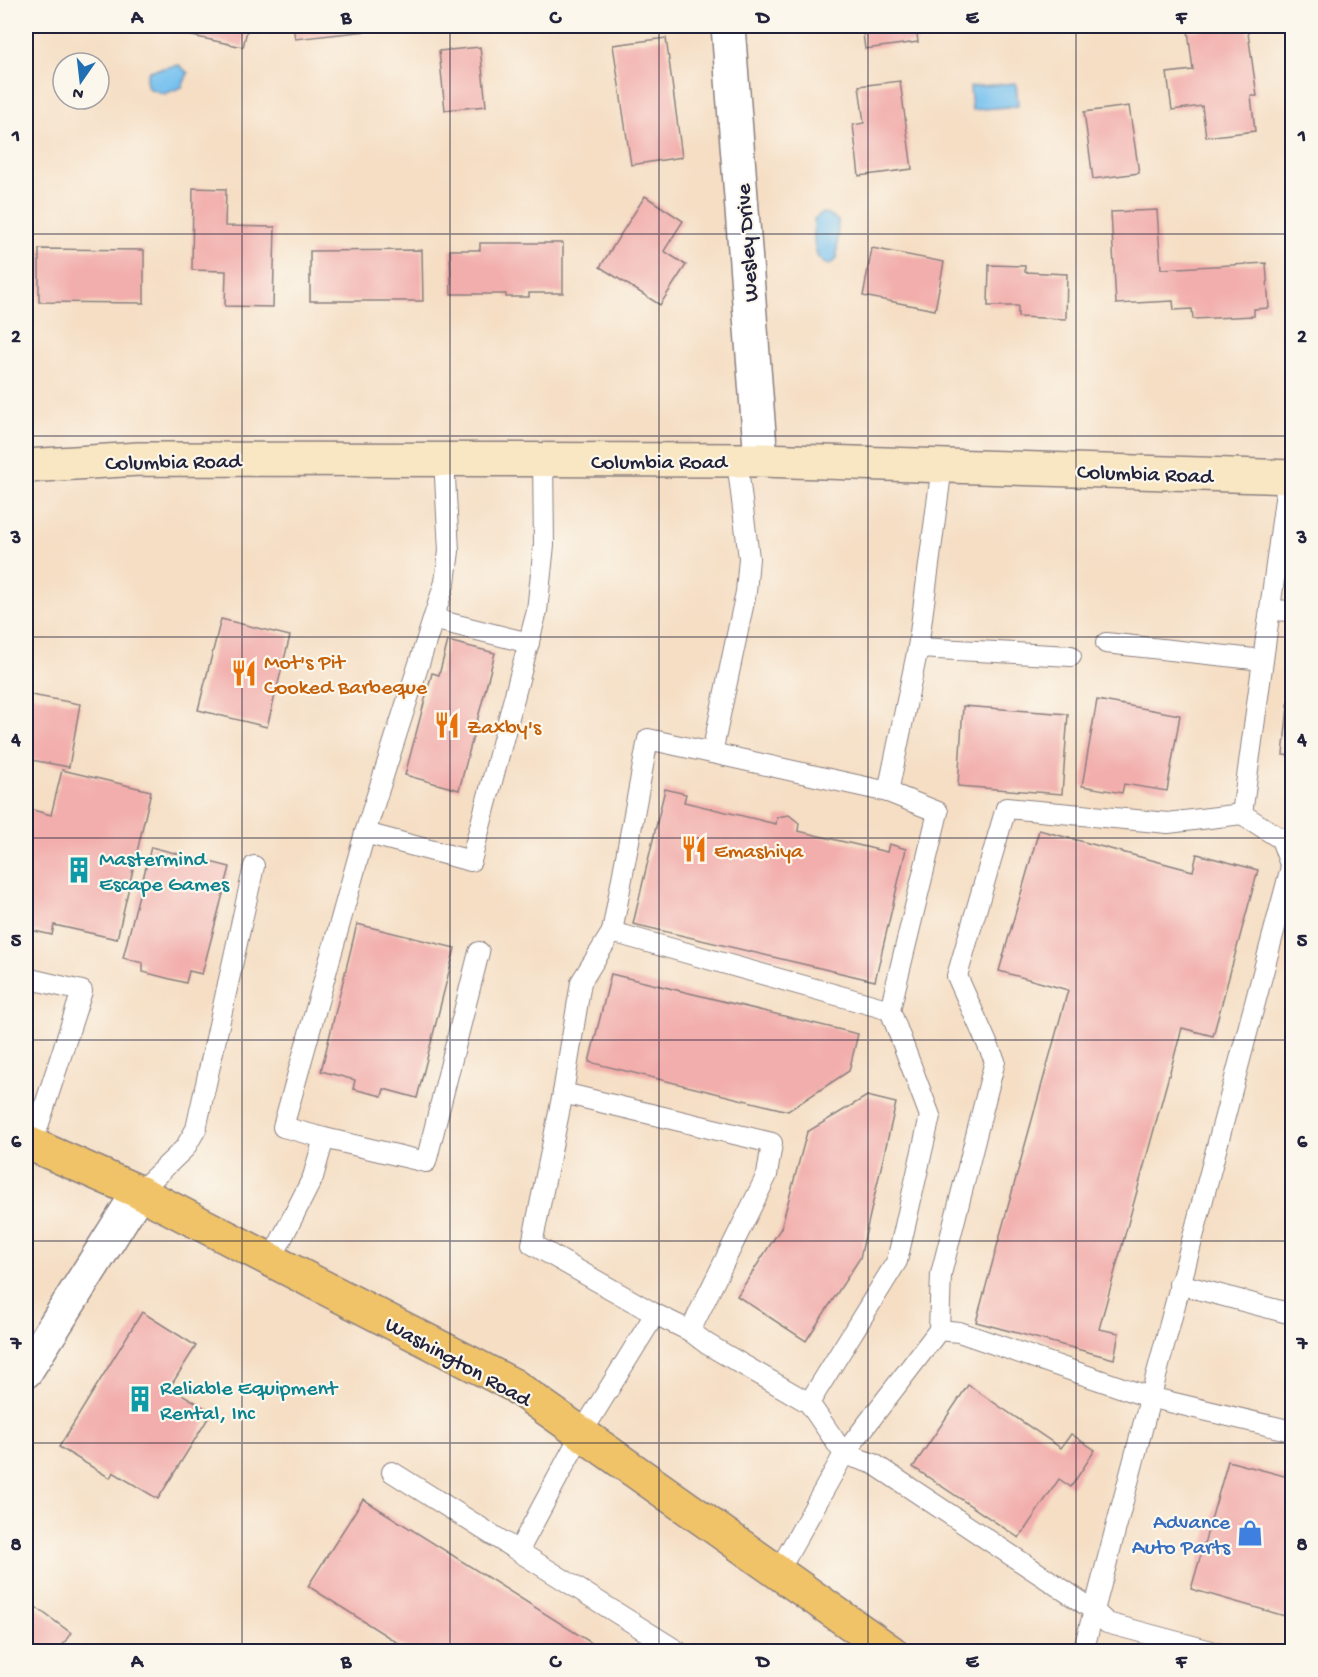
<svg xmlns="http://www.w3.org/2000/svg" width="1318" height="1677" viewBox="0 0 1318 1677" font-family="'Gochi Hand',sans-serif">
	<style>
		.water { fill: #76c1ef; stroke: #4c7295; stroke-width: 1.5 }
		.building { fill: #f2aeac }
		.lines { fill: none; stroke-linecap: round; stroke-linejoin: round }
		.lane-casing { stroke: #8c8080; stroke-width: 22 }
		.street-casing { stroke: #8c8080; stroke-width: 36 }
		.secondary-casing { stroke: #8c8080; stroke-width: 36 }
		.primary-casing { stroke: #8c8080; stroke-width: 36 }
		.lane { stroke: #fff; stroke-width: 20 }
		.street { stroke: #fff; stroke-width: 33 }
		.secondary { stroke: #f9e7c3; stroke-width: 33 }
		.primary { stroke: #f0c369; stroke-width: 33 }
		.grid { fill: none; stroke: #22223b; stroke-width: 1.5; stroke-opacity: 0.55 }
		.labels { text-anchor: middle; stroke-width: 4.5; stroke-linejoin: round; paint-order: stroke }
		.street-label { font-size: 22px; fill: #22223b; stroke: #fbf7ec }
		.food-label { font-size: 22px; fill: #c56008; stroke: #fbf7ec; text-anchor: start }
		.culture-label { font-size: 22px; fill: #0d838f; stroke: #fbf7ec; text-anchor: start }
		.shop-label { font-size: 22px; fill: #366cbe; stroke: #fbf7ec; text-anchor: end }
		.neatline { fill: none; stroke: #22223b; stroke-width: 2 }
		.grid-label { font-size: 20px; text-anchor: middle; font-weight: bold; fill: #22223b }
	</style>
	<rect width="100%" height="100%" fill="#fbf7ec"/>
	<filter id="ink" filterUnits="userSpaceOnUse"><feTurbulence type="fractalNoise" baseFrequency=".0167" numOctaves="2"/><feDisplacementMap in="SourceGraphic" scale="12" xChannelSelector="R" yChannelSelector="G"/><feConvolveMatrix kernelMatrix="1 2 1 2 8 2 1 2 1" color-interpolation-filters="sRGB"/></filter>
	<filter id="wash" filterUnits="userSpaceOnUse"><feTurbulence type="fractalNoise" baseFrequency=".008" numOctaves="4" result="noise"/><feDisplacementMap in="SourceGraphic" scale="24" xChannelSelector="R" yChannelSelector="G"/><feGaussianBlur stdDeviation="1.35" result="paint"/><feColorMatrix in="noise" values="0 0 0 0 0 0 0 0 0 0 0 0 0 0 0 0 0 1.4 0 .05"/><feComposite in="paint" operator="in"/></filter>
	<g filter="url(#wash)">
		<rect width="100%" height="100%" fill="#f5dec4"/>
		<g class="water">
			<polygon points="179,65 188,73 182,87 164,94 148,88 146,80 149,71"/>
			<polygon points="1016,83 1018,106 972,110 970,87"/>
			<path d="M822 213 828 214 838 221 837 259 829 265C810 261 815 235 814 219Z"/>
		</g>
		<g id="blocks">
			<g class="building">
				<polygon points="147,26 248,26 243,47"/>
				<polygon points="293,26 403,26 404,27 295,39"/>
				<polygon points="862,26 916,26 918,42 865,49"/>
				<polygon points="1234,26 1247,26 1257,96 1251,96 1255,131 1206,137 1202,106 1172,110 1167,73 1193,70 1188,31"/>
				<polygon points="666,38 682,157 631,165 613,45"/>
				<polygon points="480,47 486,106 445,110 439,51"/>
				<polygon points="900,81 912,169 859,176 853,125 864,123 859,86"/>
				<polygon points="1129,106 1139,173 1093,179 1084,112"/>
				<polygon points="193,188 226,189 225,226 275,227 273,307 225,306 226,271 192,270"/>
				<polygon points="645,196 683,221 664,251 686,265 660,305 600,267"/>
				<polygon points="1157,210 1161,269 1266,263 1269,308 1254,309 1254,316 1193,319 1192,309 1174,310 1173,301 1116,304 1111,212"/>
				<polygon points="480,243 563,243 563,293 529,293 529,297 506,297 506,294 451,294 450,250 480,250"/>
				<polygon points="872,248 944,262 935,310 863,296"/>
				<polygon points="39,249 144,250 144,303 39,302"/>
				<polygon points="422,250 423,301 310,301 310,251"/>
				<polygon points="989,265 1025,266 1025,272 1067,274 1066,319 1018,317 1018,306 988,306"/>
				<polygon points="221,619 290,636 267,727 198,710"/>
				<polygon points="448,641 495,653 459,790 405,775 432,673 439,675"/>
				<polygon points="1291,678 1292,678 1292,756 1283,755"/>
				<polygon points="26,694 80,704 69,767 26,759"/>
				<polygon points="1097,700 1180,715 1167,791 1124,784 1122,793 1082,786"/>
				<polygon points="963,706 1068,714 1062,794 958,786"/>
				<polygon points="62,770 151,791 117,939 54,925 52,935 26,929 26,808 51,815"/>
				<polygon points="665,789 686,794 684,802 776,824 777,817 789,815 799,823 798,831 887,852 889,844 906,849 875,981 633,924"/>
				<polygon points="1039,830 1193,871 1197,854 1258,870 1213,1036 1182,1028 1099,1329 1119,1333 1114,1359 976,1322 1068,990 999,971"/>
				<polygon points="151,847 230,867 202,974 189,971 186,983 143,972 143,963 123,958"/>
				<polygon points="357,924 455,948 417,1098 384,1089 382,1096 353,1089 355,1080 321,1071"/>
				<polygon points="611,974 858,1034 849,1071 788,1111 589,1062"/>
				<polygon points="867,1096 896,1103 860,1258 806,1341 737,1296 781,1228 807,1132"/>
				<polygon points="142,1312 196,1346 170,1387 212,1412 158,1499 113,1472 110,1478 59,1447"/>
				<polygon points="968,1385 1061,1448 1071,1434 1095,1450 1071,1487 1059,1479 1019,1538 913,1467"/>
				<polygon points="1228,1461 1292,1478 1292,1618 1191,1589"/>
				<polygon points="363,1499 606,1652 412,1652 308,1586"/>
				<polygon points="26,1600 71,1633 58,1652 26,1652"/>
			</g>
		</g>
	</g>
	<g filter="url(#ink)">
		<use href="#blocks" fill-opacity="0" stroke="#8c8080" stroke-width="1.5"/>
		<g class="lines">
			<g class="lane-casing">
				<g id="lane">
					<polyline points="737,460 749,558 746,592 712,753 888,792 918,648 942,466"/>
					<polyline points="1270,610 1292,611"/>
					<polyline points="433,619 529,643"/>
					<polyline points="1106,643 1263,660"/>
					<polyline points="918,648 1071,656"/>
					<polyline points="712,753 648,739 612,932 890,1010 938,812 888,792"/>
					<polyline points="365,833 471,861 537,611 544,545 543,459"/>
					<polyline points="26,978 82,991 32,1145"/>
					<polyline points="563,1093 532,1244 655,1314"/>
					<polyline points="324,1138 426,1162 479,952"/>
					<polyline points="139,1192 185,1148 196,1129 254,866"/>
					<polyline points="271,1260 313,1177 324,1138 283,1127 365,833 445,582 449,551 444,459"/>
					<polyline points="1179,1284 1292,1314"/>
					<polyline points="939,1330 941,1274 995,1061 957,976 1006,808 1168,823 1242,814"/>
					<polyline points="690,1331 707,1344 809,1403 897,1261 930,1116 890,1010"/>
					<polyline points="392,1472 679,1652"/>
					<polyline points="519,1550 581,1434 655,1314 690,1331 767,1175 772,1143 563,1093 581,982 612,932"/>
					<polyline points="778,1572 844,1454 809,1403"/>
					<polyline points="1083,1652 1291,867 1281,839 1242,814 1288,477"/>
					<polyline points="1215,1652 1107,1623 1092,1609 874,1464 844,1454 939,1330 959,1332 1149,1397 1292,1431"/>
				</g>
			</g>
			<g class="street-casing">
				<g id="street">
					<polyline points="728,26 761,460"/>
					<polyline points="26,1371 139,1192"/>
				</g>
			</g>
			<g class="secondary-casing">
				<polyline id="secondary" points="26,466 139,459 761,460 1292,477"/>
			</g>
			<g class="primary-casing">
				<polyline id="primary" points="26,1142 139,1192 513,1385 891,1652"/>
			</g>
			<use href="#lane" class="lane"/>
			<use href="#street" class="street"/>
			<use href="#secondary" class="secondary"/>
			<use href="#primary" class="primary"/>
		</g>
	</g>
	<path class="grid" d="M242 26V1652M450 26V1652M659 26V1652M868 26V1652M1076 26V1652M26 234H1292M26 436H1292M26 637H1292M26 838H1292M26 1040H1292M26 1241H1292M26 1443H1292"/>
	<defs>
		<g id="restaurant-bare" transform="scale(2.07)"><path d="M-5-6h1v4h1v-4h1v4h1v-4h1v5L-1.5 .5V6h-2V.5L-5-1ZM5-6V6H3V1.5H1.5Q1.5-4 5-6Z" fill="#e8710a" stroke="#fbf7ec" stroke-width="2.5" paint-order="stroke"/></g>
		<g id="building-bare" transform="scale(2.07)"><path d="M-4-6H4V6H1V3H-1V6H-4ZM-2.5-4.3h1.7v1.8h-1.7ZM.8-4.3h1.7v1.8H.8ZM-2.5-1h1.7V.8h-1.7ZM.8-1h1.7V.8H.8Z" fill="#0f9aa8" stroke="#fbf7ec" stroke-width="2.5" paint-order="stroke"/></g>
		<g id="shop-bare" transform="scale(2.07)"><path d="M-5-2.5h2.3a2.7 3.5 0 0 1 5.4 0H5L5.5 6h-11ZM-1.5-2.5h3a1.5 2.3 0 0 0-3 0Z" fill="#3f7fe0" stroke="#fbf7ec" stroke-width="2.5" paint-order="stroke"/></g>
	</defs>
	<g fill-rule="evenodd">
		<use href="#restaurant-bare" x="244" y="673"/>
		<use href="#restaurant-bare" x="447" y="725"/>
		<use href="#restaurant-bare" x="694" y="849"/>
		<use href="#building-bare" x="79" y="870"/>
		<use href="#building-bare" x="140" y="1399"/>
		<use href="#shop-bare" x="1250" y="1533"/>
	</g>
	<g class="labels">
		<g class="street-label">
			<text transform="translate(745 243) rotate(-94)" y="8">Wesley Drive</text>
			<text transform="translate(173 460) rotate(-1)" y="8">Columbia Road</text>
			<text x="659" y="468">Columbia Road</text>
			<text transform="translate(1145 472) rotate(2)" y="8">Columbia Road</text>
			<text transform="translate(459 1360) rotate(29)" y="8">Washington Road</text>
		</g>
		<g class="food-label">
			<text x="264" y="668">Mot's Pit<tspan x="264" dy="25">Cooked Barbeque</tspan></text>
			<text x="467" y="733">Zaxby's</text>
			<text x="714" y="857">Emashiya</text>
		</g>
		<g class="culture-label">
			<text x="99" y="865">Mastermind<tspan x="99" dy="25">Escape Games</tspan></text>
			<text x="160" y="1394">Reliable Equipment<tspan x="160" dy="25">Rental, Inc</tspan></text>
		</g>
		<g class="shop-label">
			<text x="1230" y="1528">Advance<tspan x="1230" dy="25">Auto Parts</tspan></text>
		</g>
	</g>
	<rect width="1318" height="1677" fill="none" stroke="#fbf7ec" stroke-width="66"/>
	<g transform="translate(81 81) rotate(194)"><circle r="28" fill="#fbf7ec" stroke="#a4a2a5" stroke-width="1.5"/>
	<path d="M0-4.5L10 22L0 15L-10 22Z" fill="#1f6fb2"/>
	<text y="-9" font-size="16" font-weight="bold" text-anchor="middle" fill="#22223b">N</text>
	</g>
	<rect x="33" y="33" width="1252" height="1611" class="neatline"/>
	<g class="grid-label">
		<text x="137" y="23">A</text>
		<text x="346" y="23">B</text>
		<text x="555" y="23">C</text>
		<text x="763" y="23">D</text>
		<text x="972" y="23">E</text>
		<text x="1181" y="23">F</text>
		<text x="16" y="141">1</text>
		<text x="1302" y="141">1</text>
		<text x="16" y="342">2</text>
		<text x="1302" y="342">2</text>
		<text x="16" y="543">3</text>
		<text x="1302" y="543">3</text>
		<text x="16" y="745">4</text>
		<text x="1302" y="745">4</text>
		<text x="16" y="946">5</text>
		<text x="1302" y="946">5</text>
		<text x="16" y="1147">6</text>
		<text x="1302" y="1147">6</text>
		<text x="16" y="1349">7</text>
		<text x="1302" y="1349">7</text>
		<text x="16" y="1550">8</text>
		<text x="1302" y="1550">8</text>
		<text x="137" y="1667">A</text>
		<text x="346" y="1667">B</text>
		<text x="555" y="1667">C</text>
		<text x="763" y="1667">D</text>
		<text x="972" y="1667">E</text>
		<text x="1181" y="1667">F</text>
	</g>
</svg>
